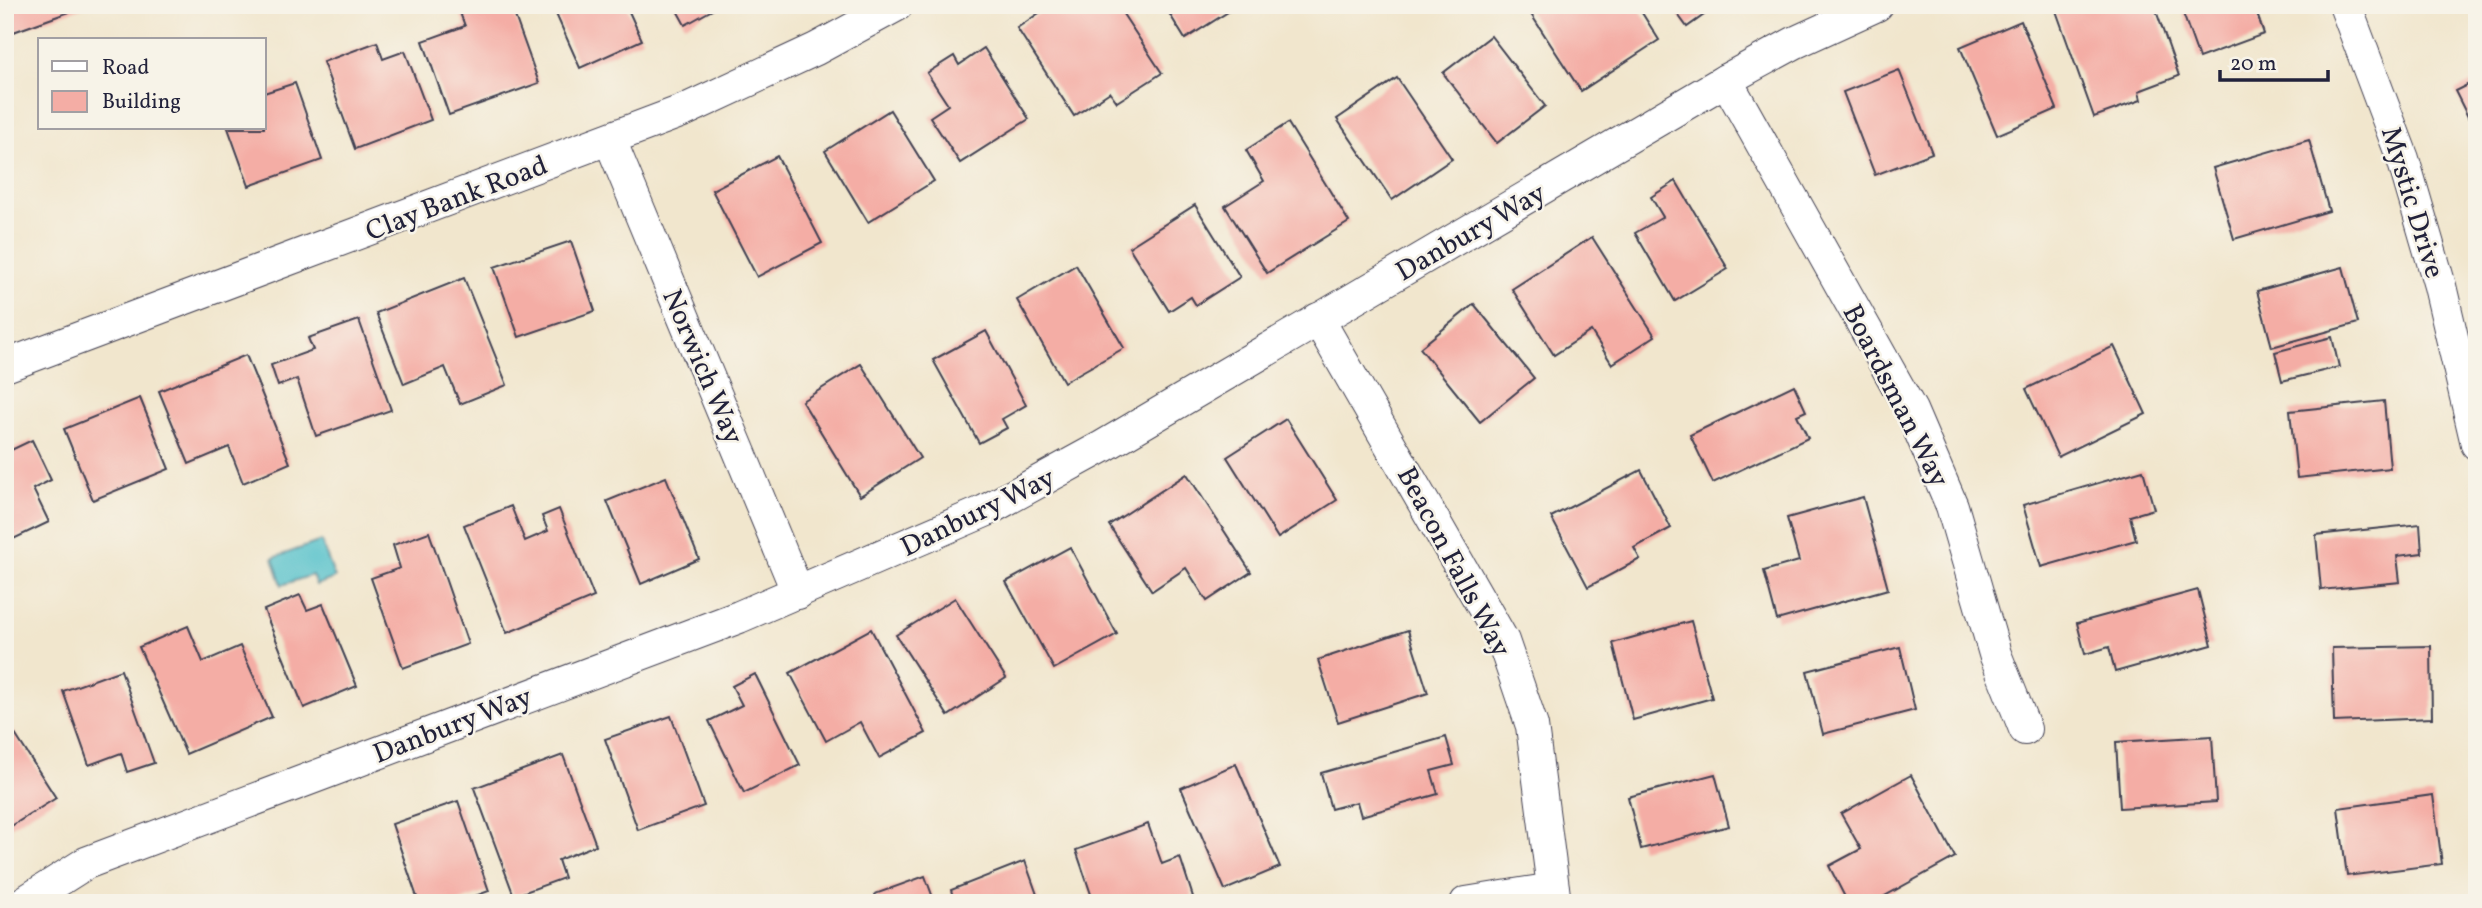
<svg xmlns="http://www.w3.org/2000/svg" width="2482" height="908" viewBox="0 0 2482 908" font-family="Vollkorn,serif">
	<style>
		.water { fill: #54c1cb; stroke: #3b7283; stroke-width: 2 }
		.building { fill: #f4ada5 }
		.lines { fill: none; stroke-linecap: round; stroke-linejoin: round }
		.minor-casing { stroke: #413f51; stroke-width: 34 }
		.minor { stroke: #fff; stroke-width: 32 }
		.labels { text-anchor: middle; stroke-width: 5; stroke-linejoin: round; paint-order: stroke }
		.street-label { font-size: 28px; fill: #22223b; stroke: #f7f3e8 }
	</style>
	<rect width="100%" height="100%" fill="#f7f3e8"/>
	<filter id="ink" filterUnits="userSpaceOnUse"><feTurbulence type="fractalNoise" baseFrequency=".0143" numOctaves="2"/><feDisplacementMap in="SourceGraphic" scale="14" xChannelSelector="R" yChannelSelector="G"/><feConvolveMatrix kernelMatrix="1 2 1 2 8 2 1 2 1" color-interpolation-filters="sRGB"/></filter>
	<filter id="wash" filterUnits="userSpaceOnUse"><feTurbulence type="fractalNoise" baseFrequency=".00686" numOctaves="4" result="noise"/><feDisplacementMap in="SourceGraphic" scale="28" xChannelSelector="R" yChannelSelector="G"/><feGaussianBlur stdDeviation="1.57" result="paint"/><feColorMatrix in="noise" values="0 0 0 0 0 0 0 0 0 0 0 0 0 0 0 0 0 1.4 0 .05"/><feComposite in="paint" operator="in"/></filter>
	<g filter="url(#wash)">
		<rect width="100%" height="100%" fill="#f1e6cd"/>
		<polygon class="water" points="321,541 335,578 316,585 312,575 282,585 273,558"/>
		<g id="blocks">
			<g class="building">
				<polygon points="5,5 86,5 86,6 5,35"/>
				<polygon points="457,5 511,5 539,83 449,115 423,41 465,26"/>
				<polygon points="552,5 626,5 642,40 580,68"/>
				<polygon points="674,5 721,5 685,25"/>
				<polygon points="1051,5 1117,5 1162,73 1117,102 1110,92 1074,116 1017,28"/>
				<polygon points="1164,5 1239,5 1185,39"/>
				<polygon points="1525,5 1637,5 1659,40 1581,91"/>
				<polygon points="1671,5 1718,5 1687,27"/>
				<polygon points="2064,5 2154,5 2179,76 2139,91 2141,100 2094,117 2055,8"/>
				<polygon points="2180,5 2254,5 2264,34 2199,58"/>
				<polygon points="2021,21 2057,109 1997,135 1960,47"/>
				<polygon points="1491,36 1545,106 1497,143 1443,73"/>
				<polygon points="377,42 383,59 405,51 431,120 355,149 323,62"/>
				<polygon points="984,48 1029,119 960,163 930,117 948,105 927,73 954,56 959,65"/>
				<polygon points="1899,70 1932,153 1875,175 1843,92"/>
				<polygon points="1397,78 1452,159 1392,200 1337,119"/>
				<polygon points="2477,80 2477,135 2455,91"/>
				<polygon points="295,83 322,160 249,186 228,128 264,128 264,93"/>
				<polygon points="890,110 934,181 868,222 825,151"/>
				<polygon points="1288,123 1349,222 1267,273 1225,206 1264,181 1246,150"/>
				<polygon points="2309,140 2329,211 2234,239 2213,168"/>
				<polygon points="777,156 822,243 757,277 712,190"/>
				<polygon points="1676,181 1728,269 1675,301 1635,233 1663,217 1651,197"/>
				<polygon points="1195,205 1240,277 1196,305 1191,297 1169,311 1129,247"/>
				<polygon points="1592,237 1655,336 1612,364 1591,331 1554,355 1512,289"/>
				<polygon points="571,241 595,311 519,337 494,267"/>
				<polygon points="1076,265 1124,348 1064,382 1017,300"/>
				<polygon points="2343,267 2358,323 2272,347 2257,291"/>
				<polygon points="464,278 507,385 460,404 445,367 404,384 376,313"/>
				<polygon points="1474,304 1534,378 1480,422 1420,348"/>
				<polygon points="359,320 391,410 316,436 297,379 278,386 271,365 313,350 308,338"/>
				<polygon points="986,331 1026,405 1002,419 1007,428 979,443 933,360"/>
				<polygon points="2332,337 2339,367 2282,381 2275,352"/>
				<polygon points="2114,346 2146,414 2058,457 2026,389"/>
				<polygon points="246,355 290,463 243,483 229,447 189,464 159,391"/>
				<polygon points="861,364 920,458 860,496 802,401"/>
				<polygon points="1794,385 1806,411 1797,415 1808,438 1713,483 1690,435"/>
				<polygon points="140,398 169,469 93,500 64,429"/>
				<polygon points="2384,401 2390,468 2297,478 2290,411"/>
				<polygon points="1286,419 1337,500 1278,538 1227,457"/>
				<polygon points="32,440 51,480 33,489 49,522 5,543 5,453"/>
				<polygon points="1641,470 1671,528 1634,548 1640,559 1588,587 1551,517"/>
				<polygon points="2143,470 2154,509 2130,516 2136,540 2041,567 2023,505"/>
				<polygon points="1187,474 1251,572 1207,601 1186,568 1152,591 1109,525"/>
				<polygon points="666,477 699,559 641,584 607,501"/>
				<polygon points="1863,497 1888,589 1777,620 1764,571 1799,561 1787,518"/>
				<polygon points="511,506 525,541 548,531 542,516 559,509 594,597 507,633 464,525"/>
				<polygon points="2420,524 2422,553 2397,556 2400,582 2321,590 2316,535"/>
				<polygon points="429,532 468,644 403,668 371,578 400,568 393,545"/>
				<polygon points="1070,547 1117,634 1054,669 1006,582"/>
				<polygon points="2198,590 2212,645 2115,672 2109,647 2085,654 2077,623"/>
				<polygon points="300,595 307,610 323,604 357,686 304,708 264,610"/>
				<polygon points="955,598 1006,678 948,716 896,635"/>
				<polygon points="1691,621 1712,698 1633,720 1613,643"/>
				<polygon points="188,626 203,662 240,646 272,717 186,754 139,647"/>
				<polygon points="871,629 926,733 879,758 860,722 826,741 790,673"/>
				<polygon points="1408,630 1428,693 1338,722 1318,660"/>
				<polygon points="2431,646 2432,718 2334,722 2332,648"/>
				<polygon points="1900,647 1915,710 1823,734 1807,671"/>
				<polygon points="121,670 154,763 127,772 121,753 89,765 63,691"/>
				<polygon points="755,674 800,765 744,793 709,721 742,705 732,686"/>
				<polygon points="671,716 704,806 638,830 605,739"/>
				<polygon points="13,731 56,798 5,830 5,736"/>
				<polygon points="2212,736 2216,802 2120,808 2116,742"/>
				<polygon points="1446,737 1454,765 1431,771 1438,794 1361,816 1357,802 1331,809 1321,773"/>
				<polygon points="563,755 596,845 558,860 564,878 514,896 474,788"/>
				<polygon points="1236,764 1280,867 1225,890 1181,788"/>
				<polygon points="1715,774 1729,826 1641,849 1628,797"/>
				<polygon points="1911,775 1955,857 1872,903 1848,903 1829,866 1861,849 1841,814"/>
				<polygon points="2433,795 2442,864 2347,876 2338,808"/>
				<polygon points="458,801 489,891 456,903 419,903 392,824"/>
				<polygon points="1148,824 1162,864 1180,857 1193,897 1177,903 1094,903 1076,850"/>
				<polygon points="1025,861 1040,903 955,903 951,890"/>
				<polygon points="925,876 935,903 878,903 875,894"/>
			</g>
		</g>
	</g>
	<g filter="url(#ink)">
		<use href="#blocks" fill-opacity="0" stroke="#413f51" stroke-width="2"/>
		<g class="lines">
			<g class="minor-casing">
				<g id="minor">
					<polyline points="2345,5 2403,159 2440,286 2477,444"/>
					<polyline points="1726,80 1911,410 1952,506 1995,654 2025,729"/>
					<polyline points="610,140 798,593"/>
					<polyline points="1318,319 1503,641 1532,726 1555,903"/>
					<polyline points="5,366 685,110 816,49 897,5"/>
					<polyline points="23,903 86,863 739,617 985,511 1102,447 1726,80 1794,43 1877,5"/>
					<polyline points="1466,903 1553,889"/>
				</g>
			</g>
			<use href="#minor" class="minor"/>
		</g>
	</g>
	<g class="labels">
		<g class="street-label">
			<text transform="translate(456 197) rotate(-21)" y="10">Clay Bank Road</text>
			<text transform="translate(2414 202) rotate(73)" y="10">Mystic Drive</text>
			<text transform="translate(1470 231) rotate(-30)" y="10">Danbury Way</text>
			<text transform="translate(704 366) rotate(67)" y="10">Norwich Way</text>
			<text transform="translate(1897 395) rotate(63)" y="10">Boardsman Way</text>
			<text transform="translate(977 511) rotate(-26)" y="10">Danbury Way</text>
			<text transform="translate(1455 561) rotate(62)" y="10">Beacon Falls Way</text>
			<text transform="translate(452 724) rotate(-21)" y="10">Danbury Way</text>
		</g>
	</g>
	<rect width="2482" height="908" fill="none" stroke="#f7f3e8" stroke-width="28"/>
	<rect x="38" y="38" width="228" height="91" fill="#f7f3e8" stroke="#a29fa3" stroke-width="2"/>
	<rect x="52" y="61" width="35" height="10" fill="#ffffff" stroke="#a29fa3" stroke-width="2"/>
	<text x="102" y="74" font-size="21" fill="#22223b">Road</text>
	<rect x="52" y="91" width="35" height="21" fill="#f4ada5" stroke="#a29fa3" stroke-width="2"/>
	<text x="102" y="108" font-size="21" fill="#22223b">Building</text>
	<path d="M2220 70v10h108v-10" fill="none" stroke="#22223b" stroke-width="3.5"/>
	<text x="2230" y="70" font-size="21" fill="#22223b" stroke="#f7f3e8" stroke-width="5" paint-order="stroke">20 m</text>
</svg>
